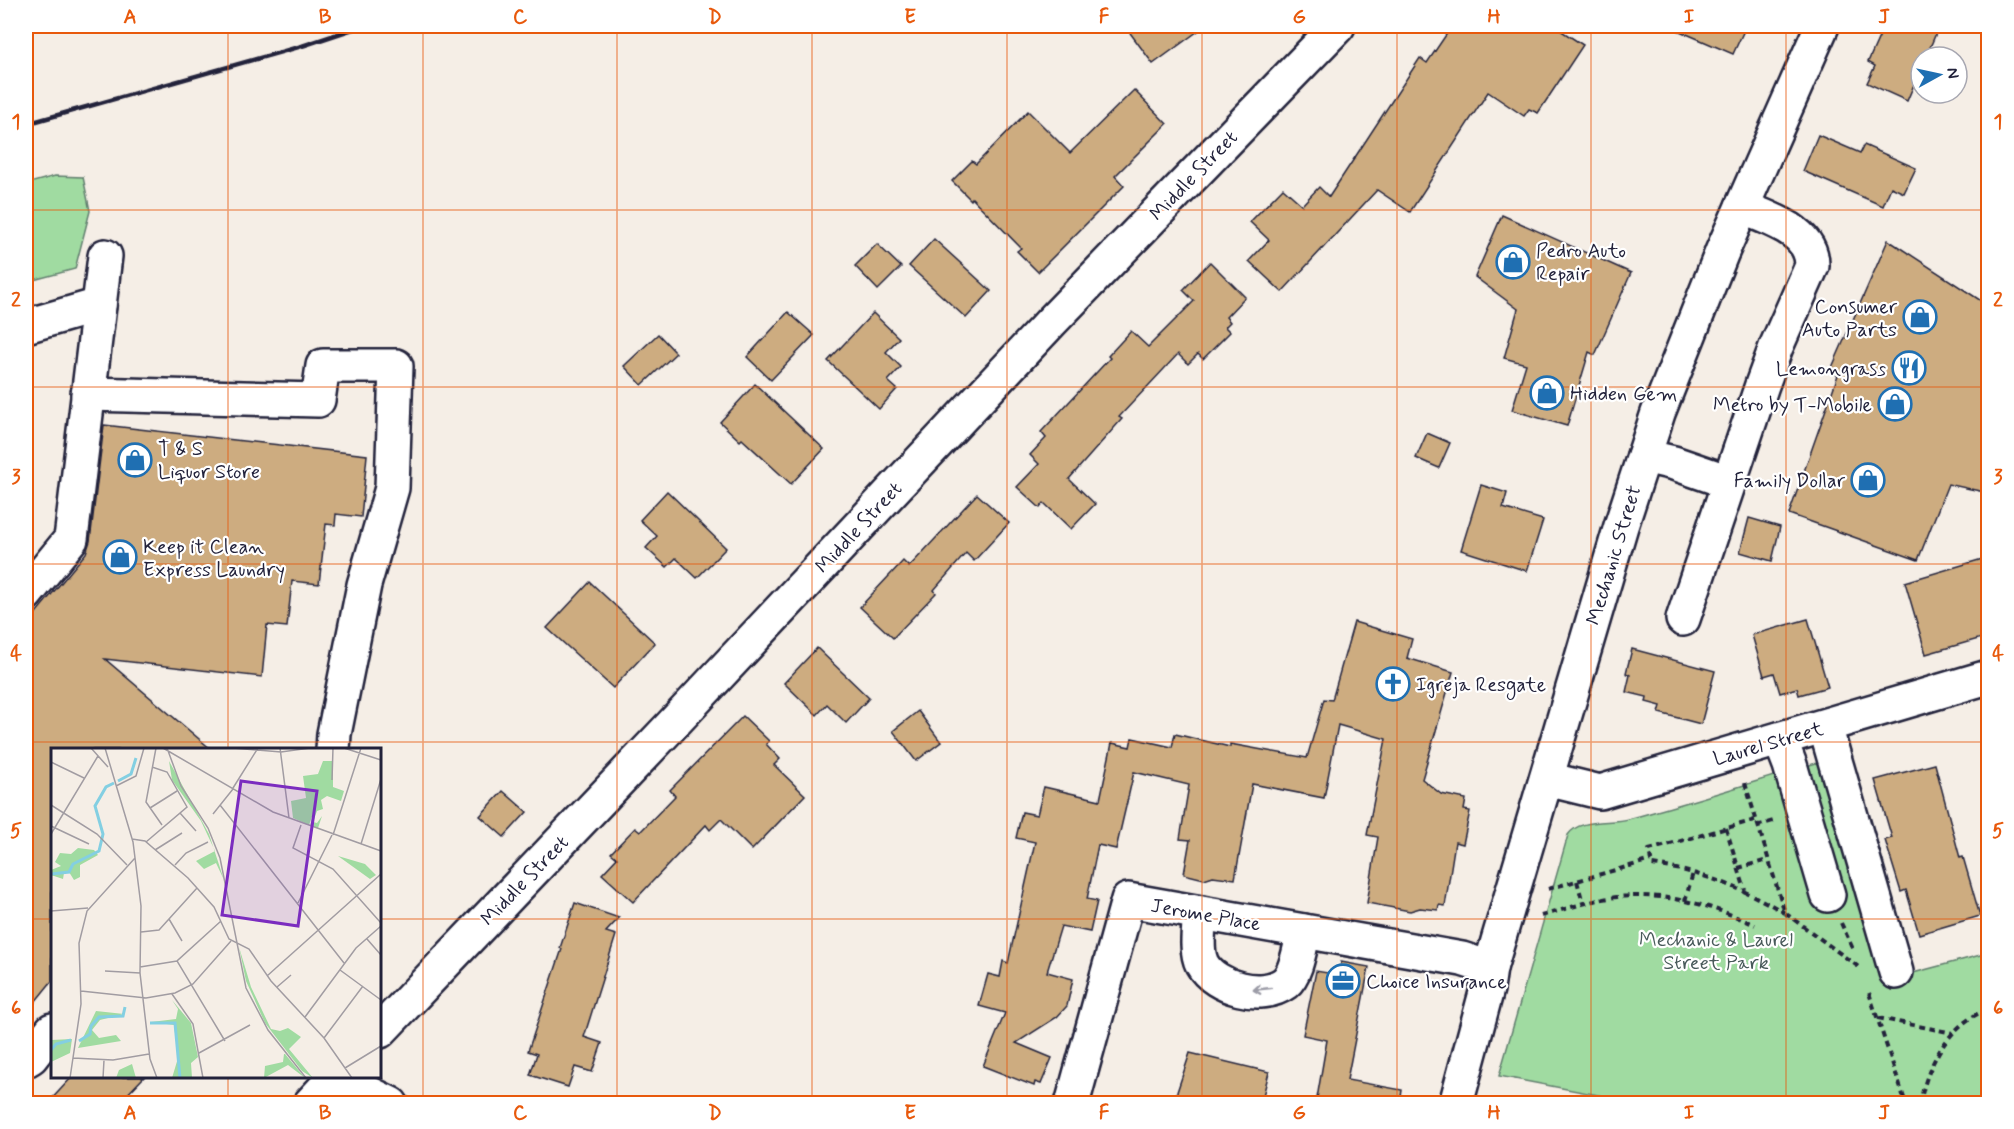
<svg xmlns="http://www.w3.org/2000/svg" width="2014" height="1129" viewBox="0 0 2014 1129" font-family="Mynerve,sans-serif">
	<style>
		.green { fill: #a0dba1; stroke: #617e6e; stroke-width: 1.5 }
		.building { fill: #cdac80; stroke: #22223b; stroke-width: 1.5 }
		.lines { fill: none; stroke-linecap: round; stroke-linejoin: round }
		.minor-casing { stroke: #22223b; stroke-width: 38 }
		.major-casing { stroke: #22223b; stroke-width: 38 }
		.path { stroke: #22223b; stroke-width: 4; stroke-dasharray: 6 4.5; stroke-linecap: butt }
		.minor { stroke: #fff; stroke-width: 33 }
		.major { stroke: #fff; stroke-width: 33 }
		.rail { stroke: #22223b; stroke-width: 4.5 }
		.oneway { stroke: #9c9ca7 }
		.grid { fill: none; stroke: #e8590c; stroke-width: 1.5; stroke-opacity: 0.55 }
		.labels { text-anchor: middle; stroke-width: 4.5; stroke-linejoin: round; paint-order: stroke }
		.street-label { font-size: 20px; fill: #22223b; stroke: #fff }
		.poi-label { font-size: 20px; fill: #22223b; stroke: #fff; text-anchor: start }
		.park-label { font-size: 20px; fill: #485a5a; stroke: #fff }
		.inset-river { fill: none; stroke: #83cfe2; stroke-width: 3 }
		.inset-road { fill: none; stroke: #a19ca2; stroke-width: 1.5 }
		.view { fill: #7b2cbf; fill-opacity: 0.15; stroke: #7b2cbf; stroke-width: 3 }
		.inset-edge { fill: none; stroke: #22223b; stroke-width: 3 }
		.neatline { fill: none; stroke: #e8590c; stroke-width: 2 }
		.grid-label { font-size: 20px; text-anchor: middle; font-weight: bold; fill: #e8590c }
	</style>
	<rect width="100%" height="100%" fill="#f5eee6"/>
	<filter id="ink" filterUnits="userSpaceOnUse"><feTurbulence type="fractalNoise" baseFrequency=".0167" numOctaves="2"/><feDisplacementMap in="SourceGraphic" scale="12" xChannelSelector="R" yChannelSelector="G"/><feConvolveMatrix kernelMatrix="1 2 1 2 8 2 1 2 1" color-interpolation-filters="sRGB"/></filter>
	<g filter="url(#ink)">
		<g class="green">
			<polygon points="55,176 83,177 90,211 75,269 26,282 26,184"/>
			<path d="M1820 762 1883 981 1988 953V1103H1640L1499 1076 1568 835C1579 818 1610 824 1628 819 1692 802 1756 781 1820 762Z"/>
		</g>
		<g class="building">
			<polygon points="1125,26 1205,26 1153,64"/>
			<polygon points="1452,26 1554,26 1583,45 1538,113 1529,109 1524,116 1488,92 1410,212 1377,190 1282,292 1249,261 1269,240 1250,222 1283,188 1302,205 1319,187 1329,197 1420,58 1427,63"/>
			<polygon points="1668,26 1746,26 1733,54"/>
			<polygon points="1884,26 1939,26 1926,57 1921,57 1921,68 1907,101 1867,83 1875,66 1868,62"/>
			<polygon points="1134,90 1167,124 1115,176 1124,186 1038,272 1017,251 1021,248 972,198 971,200 952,181 972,161 976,164 1028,111 1070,153"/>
			<polygon points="1818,135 1860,153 1864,145 1916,168 1904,193 1891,187 1883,206 1803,171"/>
			<polygon points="1502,215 1631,273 1595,355 1589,352 1567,426 1512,410 1526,364 1504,358 1518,309 1475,277"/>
			<polygon points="934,239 991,291 966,318 909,266"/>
			<polygon points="1888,240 1989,306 1989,493 1948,484 1918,560 1789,514 1838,375 1830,372"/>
			<polygon points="877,244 901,267 878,290 855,266"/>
			<polygon points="1210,262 1245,297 1226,317 1230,322 1225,327 1230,332 1203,359 1198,354 1188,364 1178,354 1119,417 1122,419 1069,479 1095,504 1071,529 1044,503 1040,508 1017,487 1039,464 1030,455 1046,438 1041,432 1110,358 1108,356 1131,331 1148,347 1194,301 1183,290"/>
			<polygon points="788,312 814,335 771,380 747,357"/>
			<polygon points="873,313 899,338 886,352 901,367 888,381 897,389 879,409 828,361"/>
			<polygon points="658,334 676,353 642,385 624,366"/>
			<polygon points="755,384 824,449 791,484 742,439 740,441 720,422"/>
			<polygon points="104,425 367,455 361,517 336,514 335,525 326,524 319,584 292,581 287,627 267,625 262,677 105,659 212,750 52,750 52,981 26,1013 26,625 86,553 90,541"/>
			<polygon points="1427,433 1450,443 1439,468 1416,458"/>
			<polygon points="1481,485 1507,493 1503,508 1543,520 1527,571 1461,550"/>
			<polygon points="667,491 726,548 697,578 676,558 667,567 646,548 657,536 640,520"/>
			<polygon points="977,494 1009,523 974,561 966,553 934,590 936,593 893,638 860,607 903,561 909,567"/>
			<polygon points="1749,518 1780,527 1772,561 1740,552"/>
			<polygon points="1989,557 1989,636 1926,654 1905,582"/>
			<polygon points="590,582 655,643 613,688 547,628"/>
			<polygon points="1808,619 1828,687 1799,695 1797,688 1780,693 1774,673 1764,676 1752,635"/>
			<polygon points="1354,622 1412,639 1407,658 1453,672 1422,779 1441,794 1466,799 1464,810 1470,811 1463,844 1455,842 1445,906 1439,905 1438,910 1420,908 1410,911 1367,903 1378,837 1367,835 1386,739 1338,725 1324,798 1252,784 1235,879 1213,876 1204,879 1184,874 1190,840 1180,839 1189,785 1134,772 1116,849 1098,845 1087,899 1097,901 1090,932 1061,926 1047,972 1073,979 1067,1006 1057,1017 1016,1043 1052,1058 1041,1084 1035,1082 1034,1086 983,1066 1005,1013 979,1006 988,974 1000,977 1003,961 1008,963 1035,842 1016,838 1022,812 1037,815 1044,787 1100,800 1112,743 1130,747 1132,738 1172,747 1175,734 1230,747 1230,744 1307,758 1324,699 1332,700"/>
			<polygon points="817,648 869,698 846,723 827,704 817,715 784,683"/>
			<polygon points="1632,649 1715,671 1701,724 1659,713 1661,706 1646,702 1647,697 1626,692 1630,675 1626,673"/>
			<polygon points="918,711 941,742 916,761 893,731"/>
			<polygon points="743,716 769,741 766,744 780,759 774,765 805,795 752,850 721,819 710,830 706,825 633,902 602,874 617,858 611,853 635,828 640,832 675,796 670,790"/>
			<polygon points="1935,764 1960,858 1963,857 1980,916 1919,934 1906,890 1901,892 1885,840 1892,838 1875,780"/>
			<polygon points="503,791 527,812 504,837 480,816"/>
			<polygon points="575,903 619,918 606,932 616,935 584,1037 602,1043 592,1072 575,1067 568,1087 530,1075 537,1054 528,1051 562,949 560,948"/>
			<polygon points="1341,962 1369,967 1347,1080 1402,1090 1400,1104 1316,1104 1327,1040 1303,1035 1316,971 1339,975"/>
			<polygon points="1190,1053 1269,1072 1261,1104 1173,1104"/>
			<polygon points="72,1077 144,1077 118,1104 47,1104"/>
		</g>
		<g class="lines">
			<g class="minor-casing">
				<g id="minor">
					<polyline points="26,326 99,305"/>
					<polyline points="88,394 318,400 323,366 396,366 392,488 364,585 334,734 333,750"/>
					<polyline points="1644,456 1674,463 1729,482"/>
					<polyline points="26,594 71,539 105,256"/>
					<path d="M1683 619 1762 385 1776 347 1812 266C1813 230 1768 219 1742 207"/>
					<polyline points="1825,726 1896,972"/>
					<polyline points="1780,739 1790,765 1828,895"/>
					<polyline points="1547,779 1600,792 1988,677"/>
					<path d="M1200 913C1199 928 1195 950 1202 964 1215 988 1262 1000 1285 983 1297 973 1300 946 1304 931"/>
					<polyline points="380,1031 670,727 1052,321 1338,26"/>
					<polyline points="26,1060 31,1057 52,1030"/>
					<polyline points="334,1076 391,1104"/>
					<polyline points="310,1104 336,1076"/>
					<polyline points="1072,1104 1128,900 1462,959 1490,968"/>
				</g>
			</g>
			<g class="major-casing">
				<polyline id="major" points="1456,1104 1487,989 1490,968 1621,526 1658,413 1722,252 1822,26"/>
			</g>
			<g class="path">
				<polyline points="1745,783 1785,913 1860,968"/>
				<path d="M1755 820 1649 850 1652 865C1700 871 1743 888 1785 913"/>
				<polyline points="1757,826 1773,821"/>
				<polyline points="1726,828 1745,890"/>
				<polyline points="1738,868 1768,860"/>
				<polyline points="1577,881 1583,903"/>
				<polyline points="1548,889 1651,860"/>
				<polyline points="1685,901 1693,873"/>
				<path d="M1541 916C1566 909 1591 900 1617 897 1665 892 1712 905 1755 925"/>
				<polyline points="1841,923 1853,949"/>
				<polyline points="1869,993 1906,1104"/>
				<polyline points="1878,1018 1953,1033"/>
				<path d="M1920 1104C1927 1064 1949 1024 1988 1009"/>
			</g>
			<use href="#minor" class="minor"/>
			<use href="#major" class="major"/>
			<polyline class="rail" points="26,124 302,46 362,26"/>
		</g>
		<defs><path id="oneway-shaft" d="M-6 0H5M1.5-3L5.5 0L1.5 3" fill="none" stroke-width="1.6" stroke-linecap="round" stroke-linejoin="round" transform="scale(1.5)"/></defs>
		<use class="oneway" href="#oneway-shaft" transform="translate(1262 989) rotate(174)"/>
	</g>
	<path class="grid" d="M228 26V750M423 26V1104M617 26V1104M812 26V1104M1007 26V1104M1202 26V1104M1397 26V1104M1591 26V1104M1786 26V1104M26 210H1988M26 387H1988M26 564H1988M26 742H1988M26 919H52M380 919H1988M228 1076V1104"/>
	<defs>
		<g id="shop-ring" transform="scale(1.725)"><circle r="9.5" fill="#fff" stroke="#1f6fb2" stroke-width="1.5"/><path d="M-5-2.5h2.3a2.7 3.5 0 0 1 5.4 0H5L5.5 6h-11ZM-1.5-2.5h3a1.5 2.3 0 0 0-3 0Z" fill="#1f6fb2"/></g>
		<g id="restaurant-ring" transform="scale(1.725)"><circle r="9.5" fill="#fff" stroke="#1f6fb2" stroke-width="1.5"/><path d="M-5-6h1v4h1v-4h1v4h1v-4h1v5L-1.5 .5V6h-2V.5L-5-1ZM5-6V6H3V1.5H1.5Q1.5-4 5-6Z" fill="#1f6fb2"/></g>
		<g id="church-ring" transform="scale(1.725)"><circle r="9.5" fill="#fff" stroke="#1f6fb2" stroke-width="1.5"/><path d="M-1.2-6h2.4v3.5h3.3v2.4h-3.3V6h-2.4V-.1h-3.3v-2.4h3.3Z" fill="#1f6fb2"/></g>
		<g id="office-ring" transform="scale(1.725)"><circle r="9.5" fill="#fff" stroke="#1f6fb2" stroke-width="1.5"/><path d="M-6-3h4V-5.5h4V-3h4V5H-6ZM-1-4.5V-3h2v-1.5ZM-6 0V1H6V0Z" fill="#1f6fb2"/></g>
	</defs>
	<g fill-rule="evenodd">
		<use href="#shop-ring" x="1513" y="262"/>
		<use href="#shop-ring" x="1920" y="317"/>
		<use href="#restaurant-ring" x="1909" y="368"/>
		<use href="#shop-ring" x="1547" y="393"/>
		<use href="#shop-ring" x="1895" y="404"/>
		<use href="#shop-ring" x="135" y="460"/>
		<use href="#shop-ring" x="1868" y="480"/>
		<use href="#shop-ring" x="120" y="557"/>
		<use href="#church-ring" x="1393" y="684"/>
		<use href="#office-ring" x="1343" y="981"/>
	</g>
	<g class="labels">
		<g class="street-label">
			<text transform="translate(1193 175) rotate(-46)" y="7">Middle Street</text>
			<text transform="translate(858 527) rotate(-47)" y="7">Middle Street</text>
			<text transform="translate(1613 555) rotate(-73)" y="7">Mechanic Street</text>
			<text transform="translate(1768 743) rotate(-16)" y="7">Laurel Street</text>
			<text transform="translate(524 880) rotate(-46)" y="7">Middle Street</text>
			<text transform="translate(1206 914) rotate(10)" y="7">Jerome Place</text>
		</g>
		<g class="poi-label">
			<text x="1536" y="257">Pedro Auto<tspan x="1536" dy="23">Repair</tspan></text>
			<text x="1897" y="313" text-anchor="end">Consumer<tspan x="1897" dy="23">Auto Parts</tspan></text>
			<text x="1886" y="375" text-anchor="end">Lemongrass</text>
			<text x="1570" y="400">Hidden Gem</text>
			<text x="1872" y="411" text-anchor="end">Metro by T-Mobile</text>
			<text x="158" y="455">T &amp; S<tspan x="158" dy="23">Liquor Store</tspan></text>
			<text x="1845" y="487" text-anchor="end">Family Dollar</text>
			<text x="143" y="553">Keep it Clean<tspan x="143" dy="23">Express Laundry</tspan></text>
			<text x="1416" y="691">Igreja Resgate</text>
			<text x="1366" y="988">Choice Insurance</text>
		</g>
		<g class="park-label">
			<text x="1716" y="946">Mechanic &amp; Laurel<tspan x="1716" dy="23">Street Park</tspan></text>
		</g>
	</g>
	<g transform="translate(51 748)">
		<rect width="330" height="330" fill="#f5eee6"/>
		<path d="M118 13 158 86 173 132 165 115 153 121 145 113 164 103 150 73 121 32ZM272 13H282V39L293 43 290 53 276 48 270 52 272 61 266 63 262 74 266 75 271 68 267 80 259 78 263 63 258 77 242 70 240 53 255 50 252 28 267 26ZM27 100 43 102 47 107 29 117V129L23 132 18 124 13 125 12 131 0 127V122L10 118 4 114 9 105 20 106ZM287 108 314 116 325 127 319 131ZM188 199 200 239 220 281 229 283 237 280 250 289 238 301 262 330 251 323 214 275 195 233ZM121 252 140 275 147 309 140 315 141 330H121L127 310 123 277 100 274 125 271 127 261ZM45 263 73 266 49 272 41 282 48 290 65 287 70 293 27 300ZM21 291 19 305 0 314V292ZM233 306H234L254 330 237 317 213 330 214 318 232 314ZM81 316 85 330H65L68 322Z" fill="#a0dba1"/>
		<path class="inset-river" d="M67 33 80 26 85 10M0 126 18 124 22 116 48 103 52 86 44 58 55 39 63 35M99 275H124L129 330M28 293 39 286 40 278 48 269 72 268 74 259M0 302 5 296 20 292"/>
		<path class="inset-road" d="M40 0 57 19M54 0 82 94 90 158 89 225 99 311 106 330M105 0 95 54 111 77M112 0 222 64 330 103M116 0 130 38 157 80 169 110 195 240 217 282 255 330M182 0 230 4 259 0M229 0 238 70M293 0 330 12M0 14 33 30M281 32 282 0M65 38 85 28 93 0M182 40 207 0M0 57 46 86 76 117M169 57 293 215M99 60 126 43M129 65 145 83M162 66 182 41M250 77 242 100 282 121 330 175M0 78 38 96M0 86 47 8M282 87 310 0M81 91 94 93 137 130 163 159 178 191 198 201 220 233 273 290 301 330M95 94 136 59 116 24 101 19M310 96 330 31M104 102 131 85M124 117 135 105 157 94M247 155 281 87M0 163 37 160M118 171 131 193M170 173 126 213 174 293M90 184 108 182 146 140M316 191 330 207M89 219 126 213M289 222 330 252M54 223 89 225M216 228 330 126M226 239 240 227M30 243 95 250 124 245 142 236 180 193M121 246 142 276 152 330M254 269 305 200 330 178M273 290 312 238M148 305 199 277M22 310 62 312 98 306M294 320 330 298M19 330 30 256 28 195 36 163 84 110M52 330 53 312"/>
		<path class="view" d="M190 33 266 43 247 178 171 167Z"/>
		<rect width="330" height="330" class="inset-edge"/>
	</g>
	<rect width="2014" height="1129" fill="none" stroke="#fff" stroke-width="66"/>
	<g transform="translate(1939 75) rotate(82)"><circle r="28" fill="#ffffff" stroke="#a7a7b1" stroke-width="1.5"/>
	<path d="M0-4.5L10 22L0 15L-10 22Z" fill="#1f6fb2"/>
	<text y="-9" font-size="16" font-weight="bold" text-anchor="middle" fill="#22223b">N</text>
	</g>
	<rect x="33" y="33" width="1948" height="1063" class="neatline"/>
	<g class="grid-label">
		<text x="130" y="23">A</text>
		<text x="325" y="23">B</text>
		<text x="520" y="23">C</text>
		<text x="715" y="23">D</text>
		<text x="910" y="23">E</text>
		<text x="1104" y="23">F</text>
		<text x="1299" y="23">G</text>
		<text x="1494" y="23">H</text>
		<text x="1689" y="23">I</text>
		<text x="1884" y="23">J</text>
		<text x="16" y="128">1</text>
		<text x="1998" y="128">1</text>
		<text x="16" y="306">2</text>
		<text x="1998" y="306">2</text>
		<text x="16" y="483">3</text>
		<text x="1998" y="483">3</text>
		<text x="16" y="660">4</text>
		<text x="1998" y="660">4</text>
		<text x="16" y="837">5</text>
		<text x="1998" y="837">5</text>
		<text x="16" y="1014">6</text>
		<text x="1998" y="1014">6</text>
		<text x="130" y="1119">A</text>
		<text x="325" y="1119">B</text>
		<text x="520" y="1119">C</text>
		<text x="715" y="1119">D</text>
		<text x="910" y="1119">E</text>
		<text x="1104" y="1119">F</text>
		<text x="1299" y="1119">G</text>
		<text x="1494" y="1119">H</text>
		<text x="1689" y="1119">I</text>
		<text x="1884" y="1119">J</text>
	</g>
</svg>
